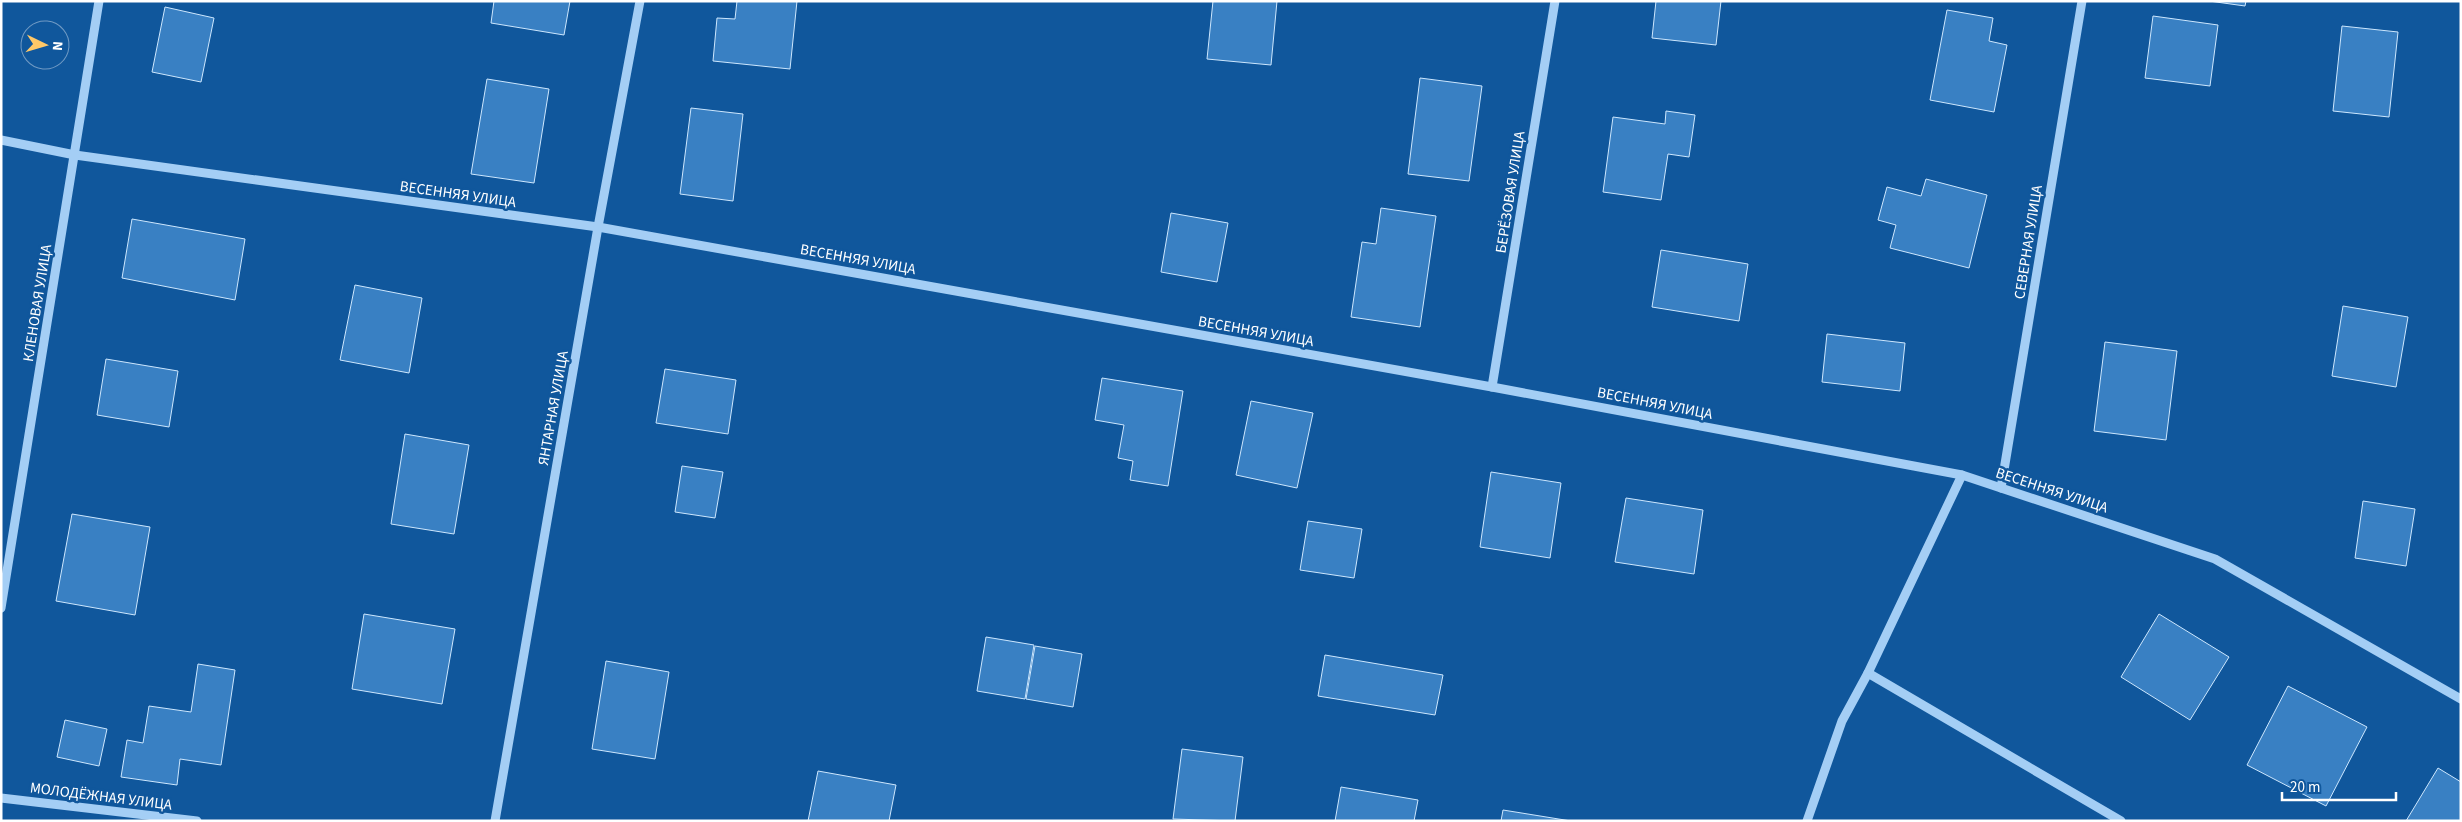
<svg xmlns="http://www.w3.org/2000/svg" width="2462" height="822" viewBox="0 0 2462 822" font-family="'Source Sans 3',sans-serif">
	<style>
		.building { fill: #3980c3; stroke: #cde7fe }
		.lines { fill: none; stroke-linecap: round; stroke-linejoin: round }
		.minor { stroke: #a4cef5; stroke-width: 9 }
		.labels { text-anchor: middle; stroke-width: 5; stroke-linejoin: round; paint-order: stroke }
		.street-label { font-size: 15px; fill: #fff; stroke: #10579c }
	</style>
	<rect width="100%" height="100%" fill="#10579c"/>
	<g class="building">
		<polygon points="494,1 570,1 564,35 491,23"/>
		<polygon points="737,1 797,1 790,69 713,61 717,18 735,19"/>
		<polygon points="1213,1 1277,1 1271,65 1207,59"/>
		<polygon points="1656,1 1721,1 1716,45 1652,38"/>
		<polygon points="2209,1 2246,1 2245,6"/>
		<polygon points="165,7 214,18 201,82 152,72"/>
		<polygon points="1947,10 1993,18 1989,41 2007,45 1994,112 1930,100"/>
		<polygon points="2153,16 2218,25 2210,86 2145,78"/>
		<polygon points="2342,26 2398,32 2389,117 2333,111"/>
		<polygon points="1420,78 1482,86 1469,181 1408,174"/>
		<polygon points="487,79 549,89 534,183 471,174"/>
		<polygon points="691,108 743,114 733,201 680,194"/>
		<polygon points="1666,111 1695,115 1689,157 1668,154 1661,200 1603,192 1613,117 1665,124"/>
		<polygon points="1926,179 1987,195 1969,268 1890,248 1896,225 1878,220 1887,187 1921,196"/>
		<polygon points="1381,208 1436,216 1420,327 1351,317 1362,242 1376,244"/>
		<polygon points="1171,213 1228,223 1217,282 1161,272"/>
		<polygon points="132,219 245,239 235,300 122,278"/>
		<polygon points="1661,250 1748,264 1739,321 1652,307"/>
		<polygon points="355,285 422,298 409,373 340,360"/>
		<polygon points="2343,306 2408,317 2396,387 2332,376"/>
		<polygon points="1827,334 1905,343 1900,391 1822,382"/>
		<polygon points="2105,342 2177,351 2166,440 2094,431"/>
		<polygon points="106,359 178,371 169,427 97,415"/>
		<polygon points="665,369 736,380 728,434 656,423"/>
		<polygon points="1102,378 1183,391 1168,486 1130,480 1133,461 1118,458 1124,425 1095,420"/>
		<polygon points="1251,401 1313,413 1297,488 1236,475"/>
		<polygon points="405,434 469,445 454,534 391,524"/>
		<polygon points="682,466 723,472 715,518 675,512"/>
		<polygon points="1491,472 1561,483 1550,558 1480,547"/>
		<polygon points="1626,498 1703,510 1694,574 1615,562"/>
		<polygon points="2363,501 2415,509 2406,566 2355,558"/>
		<polygon points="72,514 150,527 135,615 56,601"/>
		<polygon points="1308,521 1362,529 1354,578 1300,570"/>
		<polygon points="364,614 455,629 442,704 352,689"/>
		<polygon points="2159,614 2229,657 2190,720 2121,677"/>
		<polygon points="986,637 1034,645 1025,699 977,691"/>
		<polygon points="1035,646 1082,654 1073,707 1026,699"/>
		<polygon points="1325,655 1443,675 1435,715 1318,696"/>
		<polygon points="606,661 669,672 655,759 592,749"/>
		<polygon points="198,664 235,670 221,765 180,759 177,785 121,777 127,740 143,743 149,706 191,712"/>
		<polygon points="2288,686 2367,727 2326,806 2247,765"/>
		<polygon points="65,720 107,729 99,766 57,757"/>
		<polygon points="1182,749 1243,757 1235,821 1173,819"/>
		<polygon points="2438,768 2461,782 2461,821 2406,821"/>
		<polygon points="818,771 896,785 889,821 808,821"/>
		<polygon points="1341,787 1418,800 1414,821 1335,821"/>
		<polygon points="1503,810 1571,821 1501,821"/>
	</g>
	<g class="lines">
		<g class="minor">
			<polyline points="1,140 75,155 598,227 1492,387 1962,475 2215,559 2461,699"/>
			<polyline points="1492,387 1555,1"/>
			<polyline points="2001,488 2082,1"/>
			<polyline points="1,608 99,1"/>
			<polyline points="1868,673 2121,821"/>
			<polyline points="1,798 197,821"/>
			<polyline points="495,821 598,227 640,1"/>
			<polyline points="1807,821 1842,721 1868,673 1962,475"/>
		</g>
	</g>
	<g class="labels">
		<g class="street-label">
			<text transform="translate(1510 192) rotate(-81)" y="5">БЕРЁЗОВАЯ УЛИЦА</text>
			<text transform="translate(458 194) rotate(8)" y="5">ВЕСЕННЯЯ УЛИЦА</text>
			<text transform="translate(2028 242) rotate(-81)" y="5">СЕВЕРНАЯ УЛИЦА</text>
			<text transform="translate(858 259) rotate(10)" y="5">ВЕСЕННЯЯ УЛИЦА</text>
			<text transform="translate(37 303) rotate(-81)" y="5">КЛЕНОВАЯ УЛИЦА</text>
			<text transform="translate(1256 331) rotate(10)" y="5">ВЕСЕННЯЯ УЛИЦА</text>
			<text transform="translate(1655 403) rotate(11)" y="5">ВЕСЕННЯЯ УЛИЦА</text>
			<text transform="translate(553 408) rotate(-80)" y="5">ЯНТАРНАЯ УЛИЦА</text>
			<text transform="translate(2052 490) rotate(18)" y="5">ВЕСЕННЯЯ УЛИЦА</text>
			<text transform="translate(101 796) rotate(7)" y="5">МОЛОДЁЖНАЯ УЛИЦА</text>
		</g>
	</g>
	<rect width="2462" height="822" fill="none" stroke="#ffffff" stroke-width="5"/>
	<g transform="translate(45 45) rotate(95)"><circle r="24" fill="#10579c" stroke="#709ac4"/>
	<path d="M0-4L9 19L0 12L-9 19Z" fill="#ffc868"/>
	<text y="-8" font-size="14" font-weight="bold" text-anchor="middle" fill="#ffffff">N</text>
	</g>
	<path d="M2282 792v8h114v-8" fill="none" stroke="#ffffff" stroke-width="2.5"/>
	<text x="2290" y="792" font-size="15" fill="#ffffff" stroke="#10579c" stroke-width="4" paint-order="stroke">20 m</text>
</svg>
